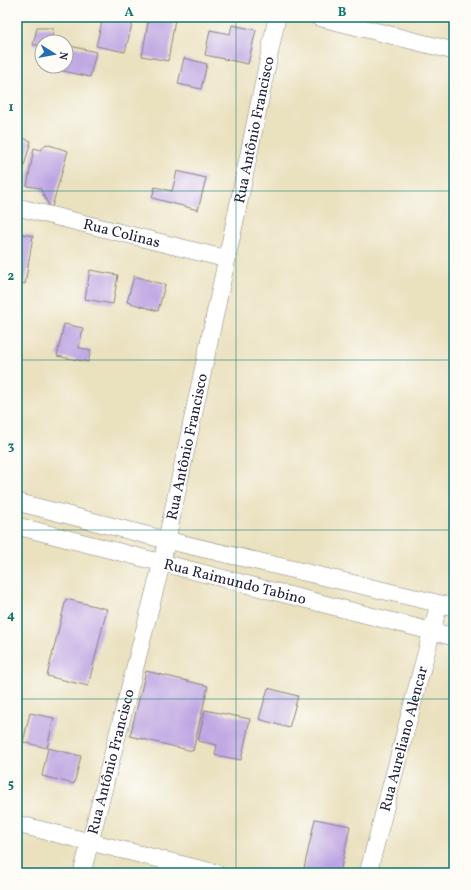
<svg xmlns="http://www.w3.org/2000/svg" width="471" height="890" viewBox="0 0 471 890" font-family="Vollkorn,serif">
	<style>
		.building { fill: #bda4e2 }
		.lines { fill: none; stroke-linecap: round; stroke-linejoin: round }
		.minor-casing { stroke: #86827d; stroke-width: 18 }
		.minor { stroke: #fff; stroke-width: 17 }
		.grid { fill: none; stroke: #0f766e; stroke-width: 1; stroke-opacity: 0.55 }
		.labels { text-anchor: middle; stroke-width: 3; stroke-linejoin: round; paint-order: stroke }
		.street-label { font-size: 15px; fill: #22223b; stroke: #fdfcf7 }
		.neatline { fill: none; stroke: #0f766e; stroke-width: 1.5 }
		.grid-label { font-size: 13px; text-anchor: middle; font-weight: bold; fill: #0f766e }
	</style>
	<rect width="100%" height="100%" fill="#fdfcf7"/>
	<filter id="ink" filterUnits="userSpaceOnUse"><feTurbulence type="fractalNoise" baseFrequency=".025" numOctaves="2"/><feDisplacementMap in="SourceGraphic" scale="8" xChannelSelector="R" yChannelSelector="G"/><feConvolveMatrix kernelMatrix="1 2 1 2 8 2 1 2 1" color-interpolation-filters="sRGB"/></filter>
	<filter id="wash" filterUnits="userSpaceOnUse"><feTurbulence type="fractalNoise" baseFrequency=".012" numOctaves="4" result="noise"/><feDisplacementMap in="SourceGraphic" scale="16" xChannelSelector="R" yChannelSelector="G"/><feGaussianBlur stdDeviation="0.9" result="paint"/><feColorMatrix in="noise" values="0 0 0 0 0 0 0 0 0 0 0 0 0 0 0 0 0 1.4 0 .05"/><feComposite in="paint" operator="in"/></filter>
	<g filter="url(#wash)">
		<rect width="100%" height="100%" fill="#eae1bf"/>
		<g id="blocks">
			<g class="building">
				<polygon points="103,17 134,17 125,52 96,46"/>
				<polygon points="149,17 162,17 175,19 168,61 142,56"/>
				<polygon points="232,25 256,30 248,64 205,55 210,30 230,34"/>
				<polygon points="37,28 53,28 52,42 42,42 42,45 33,45"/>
				<polygon points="66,45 96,52 90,77 55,69 56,66 66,66"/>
				<polygon points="184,58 207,64 201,89 178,84"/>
				<polygon points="17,136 31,141 17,191"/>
				<polygon points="46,144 68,151 51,210 40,188 27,186 34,148 41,150"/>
				<polygon points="177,171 206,178 198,210 152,198 155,187 172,191"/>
				<polygon points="17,233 33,236 25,284 17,282"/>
				<polygon points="90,270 118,275 113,304 85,299"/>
				<polygon points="134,276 165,285 158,311 127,302"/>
				<polygon points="64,324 83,328 79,348 91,350 88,362 57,356"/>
				<polygon points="66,599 107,609 88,686 47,676"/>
				<polygon points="146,671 208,686 193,751 130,736"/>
				<polygon points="268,688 298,696 289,728 259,719"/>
				<polygon points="205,710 250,719 241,760 215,755 217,745 198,741"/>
				<polygon points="30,713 54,718 47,748 23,742"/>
				<polygon points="48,748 81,756 74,784 42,776"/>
				<polygon points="315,819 350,826 340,873 303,873"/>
			</g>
		</g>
	</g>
	<g filter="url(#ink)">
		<use href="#blocks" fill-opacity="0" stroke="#86827d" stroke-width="1"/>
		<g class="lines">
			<g class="minor-casing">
				<g id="minor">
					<polyline points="318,17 454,51"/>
					<path id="s1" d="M17 207 227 259"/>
					<polyline points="17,502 166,540 454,607"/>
					<path id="s2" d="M17 526 454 637"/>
					<polyline points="17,824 216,873"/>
					<path id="s3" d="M82 873 162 562 239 202 277 17"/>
					<path id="s4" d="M368 873 439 604"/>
				</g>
			</g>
			<use href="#minor" class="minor"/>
		</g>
	</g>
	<path class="grid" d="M236 17V873M17 191H454M17 360H454M17 530H454M17 699H454"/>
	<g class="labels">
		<g class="street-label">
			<text dy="5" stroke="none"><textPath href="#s3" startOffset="763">Rua Antônio Francisco</textPath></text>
			<text dy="5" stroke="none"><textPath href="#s1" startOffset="108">Rua Colinas</textPath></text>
			<text dy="5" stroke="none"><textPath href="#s3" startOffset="439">Rua Antônio Francisco</textPath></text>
			<text dy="5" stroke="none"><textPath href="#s2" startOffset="225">Rua Raimundo Tabino</textPath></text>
			<text dy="5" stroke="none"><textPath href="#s4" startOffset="139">Rua Aureliano Alencar</textPath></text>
			<text dy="5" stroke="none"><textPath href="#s3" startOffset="115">Rua Antônio Francisco</textPath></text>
		</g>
	</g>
	<rect width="471" height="890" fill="none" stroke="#fdfcf7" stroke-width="44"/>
	<g transform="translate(54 54) rotate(101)"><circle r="19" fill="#fdfcf7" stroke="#a5a5ac"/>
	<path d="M0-3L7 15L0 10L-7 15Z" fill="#1f6fb2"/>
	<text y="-6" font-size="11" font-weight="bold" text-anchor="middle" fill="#22223b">N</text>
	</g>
	<rect x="22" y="22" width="427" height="846" class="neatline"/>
	<g class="grid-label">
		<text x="129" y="16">A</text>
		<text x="342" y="16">B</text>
		<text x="11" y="111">1</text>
		<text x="11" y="280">2</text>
		<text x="11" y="450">3</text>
		<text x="11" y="619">4</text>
		<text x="11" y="788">5</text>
	</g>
</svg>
